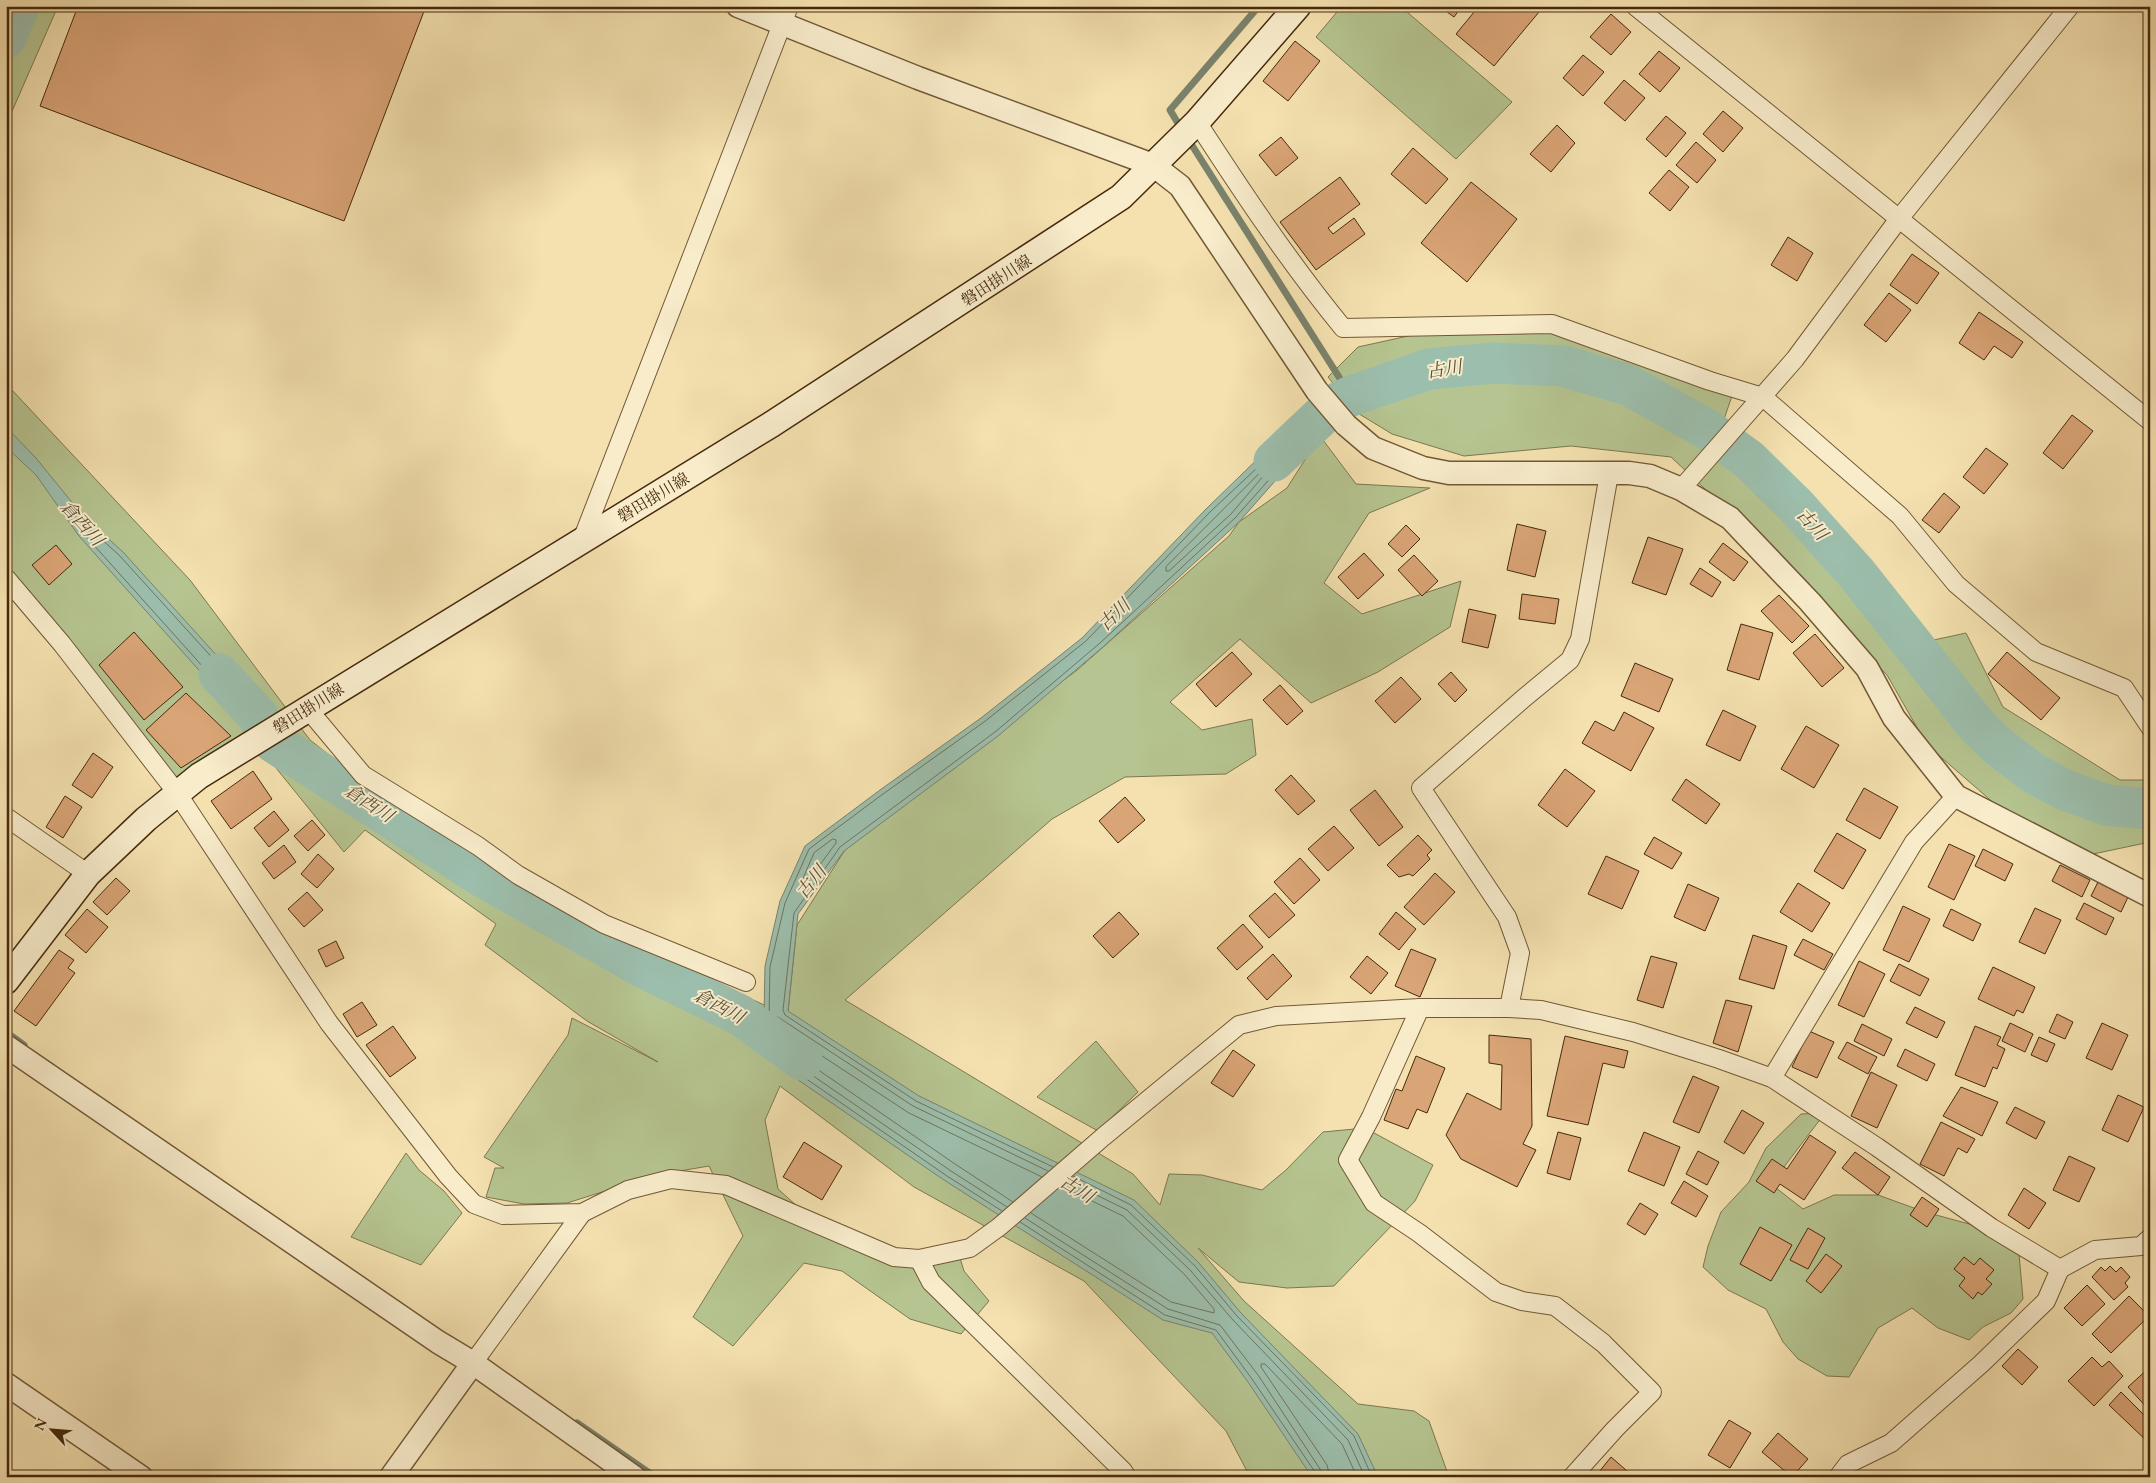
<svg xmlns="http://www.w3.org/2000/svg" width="2156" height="1483" viewBox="0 0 2156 1483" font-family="'EB Garamond','Noto Serif JP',serif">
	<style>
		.green { fill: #b5c490; stroke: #7e774e }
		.water { fill: #9cbeac; stroke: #7a836c }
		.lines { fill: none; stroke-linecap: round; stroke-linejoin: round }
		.shore { stroke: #71745c; stroke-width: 1 }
		.stream { stroke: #7a836c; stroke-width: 7 }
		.river { stroke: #9cbeac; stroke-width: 41 }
		.building { fill: #d9a476; stroke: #462a0d }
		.minor-casing { stroke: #725836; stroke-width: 20 }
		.tertiary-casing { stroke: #725836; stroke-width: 25 }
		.secondary-casing { stroke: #462a0d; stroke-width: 28 }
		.minor { stroke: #f8eccb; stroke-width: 18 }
		.tertiary { stroke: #f8eccb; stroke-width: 22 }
		.secondary { stroke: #f8eccb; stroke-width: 25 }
		.labels { text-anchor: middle; stroke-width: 4; stroke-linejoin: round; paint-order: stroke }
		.street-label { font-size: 16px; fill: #462a0d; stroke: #f8eccb }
		.water-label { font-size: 18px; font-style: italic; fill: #5c4f35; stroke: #f8eccb }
	</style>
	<rect width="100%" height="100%" fill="#f4e1af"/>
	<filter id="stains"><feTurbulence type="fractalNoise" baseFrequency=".004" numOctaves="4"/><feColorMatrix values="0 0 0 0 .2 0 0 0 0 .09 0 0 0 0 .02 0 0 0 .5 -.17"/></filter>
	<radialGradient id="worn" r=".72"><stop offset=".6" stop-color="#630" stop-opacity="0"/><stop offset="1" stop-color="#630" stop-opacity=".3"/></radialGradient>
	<g class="green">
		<polygon points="6,6 58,6 6,125"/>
		<polygon points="1342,6 1400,6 1512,102 1456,159 1316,37"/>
		<polygon points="1458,325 1542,328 1733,393 1722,425 1751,450 1929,641 1966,633 2003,707 2120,780 2150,780 2150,842 2079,857 2019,825 1927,745 1887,675 1738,520 1671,457 1571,446 1464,456 1392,434 1356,412 1328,377 1358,347"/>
		<polygon points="6,377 11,389 190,580 310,740 382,796 479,856 562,911 645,952 691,970 814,1029 788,1012 797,925 852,839 1076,671 1229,536 1239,522 1287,488 1320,436 1356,484 1430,488 1369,513 1324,583 1362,614 1461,581 1450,627 1378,672 1311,703 1240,639 1170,702 1202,730 1252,719 1256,755 1226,774 1125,777 1052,819 845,1000 1133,1174 1160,1205 1169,1174 1202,1175 1262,1190 1286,1170 1323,1132 1365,1128 1433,1165 1415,1201 1334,1286 1287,1288 1239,1282 1198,1248 1244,1301 1358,1404 1414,1411 1429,1421 1449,1477 1250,1477 1226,1431 1084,1281 914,1187 780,1086 765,1120 778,1189 817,1224 905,1258 960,1258 964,1271 989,1301 961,1334 910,1319 842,1271 804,1263 733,1346 693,1317 743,1236 709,1166 656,1175 567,1203 524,1204 486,1197 495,1168 504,1168 484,1157 568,1035 572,1018 658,1062 587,1021 485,945 496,924 365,830 344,852 255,742 177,793 6,578"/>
		<polygon points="1096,1041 1138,1092 1098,1131 1037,1097"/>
		<polygon points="1825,1113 1771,1184 1803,1209 1834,1195 1878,1195 1925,1212 1973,1225 2019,1254 2023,1299 2011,1313 1983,1327 1969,1340 1938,1328 1912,1308 1878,1328 1849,1377 1827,1376 1798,1359 1783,1342 1766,1309 1728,1290 1703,1267 1708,1246 1721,1212 1749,1182 1766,1148 1801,1114"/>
		<polygon points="406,1153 419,1170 444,1191 462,1213 421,1265 351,1237"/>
	</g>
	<g class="water">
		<polygon points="1307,411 1319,431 1239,522 1104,646 998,736 844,851 798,914 788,1011 919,1096 1134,1200 1198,1262 1241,1313 1358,1434 1378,1477 1312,1477 1248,1382 1212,1333 1163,1320 944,1180 788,1073 750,1034 764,1016 765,966 780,901 805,846 880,790 981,718 1082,638 1206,509"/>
		<polygon points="6,427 36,458 83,516 123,552 266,710 248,725 79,536 36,475 6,447"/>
	</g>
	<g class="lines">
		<g class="shore">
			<polygon points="1262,471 1265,471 1265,474 1231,514 1169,571 1166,571 1166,567"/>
			<polygon points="77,520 80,520 119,555 257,707 257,711 250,717 247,716 83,533 77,523"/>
			<polygon points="833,839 836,840 836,843 805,885 802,886 801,883 814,853"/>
			<polyline points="1073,1176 1131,1205 1195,1266 1237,1316 1354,1436 1372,1477"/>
			<polyline points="1068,1181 1127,1210 1190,1270 1233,1320 1348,1440 1365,1477"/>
			<polyline points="1013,1202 955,1164 801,1058 776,1034 776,1031 781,1029 909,1113 1042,1177"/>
			<polyline points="1007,1207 951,1171 796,1064 766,1034 775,1018 778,1017 913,1106 1048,1171"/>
			<polyline points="1002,1211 947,1176 792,1069 758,1035 769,1017 770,967 785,903 809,849 883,794 984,722 1086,641 1210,512 1307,421 1312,431 1235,518 1100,643 995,732 840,847 794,913 783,1010 785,1015 916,1101 1053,1167"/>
			<polyline points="1031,1213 1171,1302 1214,1313 1214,1309 1185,1275 1123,1216 1061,1186"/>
			<polyline points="1025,1218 1168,1309 1220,1325 1258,1375 1320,1469 1322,1477"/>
			<polyline points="1020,1222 1165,1315 1216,1330 1252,1379 1315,1472 1316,1477"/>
			<polyline points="1330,1477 1327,1465 1261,1367 1261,1364 1265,1364 1342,1444 1357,1477"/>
		</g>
		<g class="stream">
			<polyline points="1182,130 1170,110 1259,6"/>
			<polyline points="1188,139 1351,396"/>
			<polyline points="6,1032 24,1045"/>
			<polyline points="577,1423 655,1477"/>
		</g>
		<g class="river">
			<polyline points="6,38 19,6"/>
			<polyline points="1274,461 1333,405 1351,396 1429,369 1493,363 1563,366 1628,385 1708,430 1748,459 1796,506 1857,574 1978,727 1999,747 2033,773 2065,790 2106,805 2150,809"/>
			<polyline points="219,674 257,715 273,742 481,876 642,967 740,1015 802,1060"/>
		</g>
	</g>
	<g class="building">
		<polygon points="78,6 426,6 344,221 40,106"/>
		<polygon points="1439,6 1462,6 1454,17"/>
		<polygon points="1479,6 1544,6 1494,66 1456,34"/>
		<polygon points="1611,14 1631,32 1611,55 1590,37"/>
		<polygon points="1295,41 1320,61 1288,101 1263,81"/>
		<polygon points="1659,51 1680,68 1660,92 1639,74"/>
		<polygon points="1583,55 1604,72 1583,96 1563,78"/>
		<polygon points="1624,80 1645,98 1625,121 1604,103"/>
		<polygon points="1723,111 1743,128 1723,152 1703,134"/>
		<polygon points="1666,116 1686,133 1666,157 1646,139"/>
		<polygon points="1557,125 1575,143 1551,172 1530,154"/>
		<polygon points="1281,137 1298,158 1276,176 1259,155"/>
		<polygon points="1696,142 1716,160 1697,183 1676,165"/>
		<polygon points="1413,148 1448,179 1426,204 1391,174"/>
		<polygon points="1669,170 1689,187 1670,211 1649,193"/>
		<polygon points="1340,177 1360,204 1328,228 1333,234 1354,218 1365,234 1316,270 1280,222"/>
		<polygon points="1471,182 1517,219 1467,282 1421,243"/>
		<polygon points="1788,237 1813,253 1797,281 1771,265"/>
		<polygon points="1912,254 1939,273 1917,304 1890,285"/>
		<polygon points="1889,293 1911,310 1886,342 1864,325"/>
		<polygon points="1979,312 2023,342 2012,358 1994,346 1984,360 1959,343"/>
		<polygon points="2072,415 2093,431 2063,469 2043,453"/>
		<polygon points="1986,448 2008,464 1984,494 1963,477"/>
		<polygon points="1944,493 1960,507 1939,533 1922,520"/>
		<polygon points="1517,524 1546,531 1535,577 1507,570"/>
		<polygon points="1406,525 1420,539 1402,557 1388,544"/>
		<polygon points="1648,537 1683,549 1666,595 1632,583"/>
		<polygon points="1723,543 1748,562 1734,581 1709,562"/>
		<polygon points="56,545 72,564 49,585 32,565"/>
		<polygon points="1364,553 1384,575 1358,599 1338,577"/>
		<polygon points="1414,555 1438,581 1422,596 1398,570"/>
		<polygon points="1700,568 1721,582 1712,597 1690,584"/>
		<polygon points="1522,594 1559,599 1555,624 1519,619"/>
		<polygon points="1779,595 1809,626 1792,643 1761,611"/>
		<polygon points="1469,609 1496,615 1488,648 1462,642"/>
		<polygon points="1741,624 1773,633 1759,680 1727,670"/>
		<polygon points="134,632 183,687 144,720 99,665"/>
		<polygon points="1815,634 1844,668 1822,687 1793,653"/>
		<polygon points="1232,652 1252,674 1216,707 1196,684"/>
		<polygon points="2007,652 2060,698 2041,720 1988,674"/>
		<polygon points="1635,663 1673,679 1659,712 1621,696"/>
		<polygon points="1451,672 1467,690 1455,702 1438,684"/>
		<polygon points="1401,677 1421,699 1395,723 1375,701"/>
		<polygon points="1280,685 1303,711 1287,725 1263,700"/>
		<polygon points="186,693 231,736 181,768 146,730"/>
		<polygon points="1723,710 1756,726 1740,761 1706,745"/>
		<polygon points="1624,712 1654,728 1631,771 1582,743 1595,721 1614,731"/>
		<polygon points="1806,726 1839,745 1814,788 1781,769"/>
		<polygon points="93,753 113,767 92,798 72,785"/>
		<polygon points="1565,769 1595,791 1567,827 1538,805"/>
		<polygon points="253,771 272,799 231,829 211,801"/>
		<polygon points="1291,775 1315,801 1298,815 1275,790"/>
		<polygon points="1686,779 1720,804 1706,824 1672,800"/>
		<polygon points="1864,788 1898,807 1880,839 1846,820"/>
		<polygon points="1375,790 1403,827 1379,846 1350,810"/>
		<polygon points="65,796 82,807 63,838 46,827"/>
		<polygon points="1125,797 1145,820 1118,843 1099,821"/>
		<polygon points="274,811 289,830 269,847 254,828"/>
		<polygon points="312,820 325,835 308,851 294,836"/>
		<polygon points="1334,826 1354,848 1328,871 1308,849"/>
		<polygon points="1837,833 1866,850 1843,889 1814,871"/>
		<polygon points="1418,835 1432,850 1427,855 1430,859 1413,876 1409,874 1399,877 1387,865"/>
		<polygon points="1654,837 1682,853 1672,869 1644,854"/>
		<polygon points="1949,844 1975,856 1954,900 1928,887"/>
		<polygon points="284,845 296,862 274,879 262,863"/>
		<polygon points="1983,849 2013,864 2005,881 1975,866"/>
		<polygon points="318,854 334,869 317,888 301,874"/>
		<polygon points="1606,856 1639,871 1622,909 1588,894"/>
		<polygon points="1300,858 1320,880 1294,904 1274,882"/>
		<polygon points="2060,865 2090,880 2082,897 2052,881"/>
		<polygon points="1435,873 1455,892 1424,925 1404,907"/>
		<polygon points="116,878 130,891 107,915 93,902"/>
		<polygon points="2099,880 2129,895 2121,912 2091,896"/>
		<polygon points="1798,883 1830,903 1812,932 1780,912"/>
		<polygon points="1688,884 1719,898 1705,931 1674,917"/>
		<polygon points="307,892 323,910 304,927 288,909"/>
		<polygon points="1275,893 1295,915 1269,938 1249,916"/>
		<polygon points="2084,903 2114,918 2106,935 2076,919"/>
		<polygon points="1903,906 1930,919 1909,962 1883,950"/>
		<polygon points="2035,908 2061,920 2045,954 2019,942"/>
		<polygon points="87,909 108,927 86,953 65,935"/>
		<polygon points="1951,909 1981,924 1973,941 1943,926"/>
		<polygon points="1119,912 1139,934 1113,958 1093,936"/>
		<polygon points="1396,912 1416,929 1399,950 1379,934"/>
		<polygon points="1243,924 1263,947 1237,970 1217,948"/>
		<polygon points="1753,935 1787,946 1774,989 1739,979"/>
		<polygon points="1803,939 1833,954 1824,970 1794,955"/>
		<polygon points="336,941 344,958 326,967 318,950"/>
		<polygon points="1411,949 1436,959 1420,997 1395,986"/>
		<polygon points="59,950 74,960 68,968 75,973 36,1026 14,1011"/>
		<polygon points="1273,954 1292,976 1267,1000 1247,978"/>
		<polygon points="1367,956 1388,973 1371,994 1350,977"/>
		<polygon points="1651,956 1677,963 1663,1008 1637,1000"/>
		<polygon points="1859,961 1885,974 1864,1017 1838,1005"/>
		<polygon points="1899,964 1929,979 1920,996 1890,981"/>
		<polygon points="1993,967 2035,987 2023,1013 2017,1010 2014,1016 1978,999"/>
		<polygon points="1726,1000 1752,1006 1738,1052 1713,1043"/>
		<polygon points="362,1002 377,1025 357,1037 343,1014"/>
		<polygon points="1915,1007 1945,1022 1937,1038 1906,1023"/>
		<polygon points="2057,1014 2073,1022 2065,1039 2049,1032"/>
		<polygon points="2010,1023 2033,1034 2025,1052 2002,1041"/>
		<polygon points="2102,1023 2128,1035 2112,1070 2086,1058"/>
		<polygon points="1862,1024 1892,1039 1884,1056 1854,1041"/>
		<polygon points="393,1026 416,1058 390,1077 366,1045"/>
		<polygon points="1975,1026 2001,1037 1997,1045 2005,1049 1997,1069 1993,1067 1985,1087 1955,1075"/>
		<polygon points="1809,1031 1834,1042 1817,1078 1792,1067"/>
		<polygon points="1489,1035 1531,1039 1532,1126 1523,1144 1536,1150 1517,1187 1461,1159 1446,1135 1467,1093 1501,1110 1502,1065 1489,1063"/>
		<polygon points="1565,1036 1628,1051 1624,1068 1603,1063 1588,1125 1547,1116"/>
		<polygon points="2039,1037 2055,1044 2047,1062 2031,1055"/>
		<polygon points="1847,1042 1877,1057 1868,1074 1838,1058"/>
		<polygon points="1905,1049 1935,1064 1927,1081 1897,1066"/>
		<polygon points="1233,1050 1255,1065 1233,1097 1211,1083"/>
		<polygon points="1416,1056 1445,1068 1427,1113 1417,1109 1408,1129 1384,1120 1396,1089 1402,1091"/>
		<polygon points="1871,1072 1897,1085 1877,1128 1851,1116"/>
		<polygon points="1693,1076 1719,1087 1699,1133 1673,1122"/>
		<polygon points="1961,1087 1998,1102 1982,1136 1943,1116"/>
		<polygon points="2118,1095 2144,1107 2128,1142 2102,1130"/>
		<polygon points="2015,1107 2045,1122 2036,1139 2006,1123"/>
		<polygon points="1742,1110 1764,1123 1744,1154 1724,1142"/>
		<polygon points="1941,1122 1975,1139 1967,1153 1958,1148 1944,1176 1920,1164"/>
		<polygon points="1558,1132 1581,1138 1570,1180 1547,1173"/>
		<polygon points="1644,1132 1680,1147 1664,1186 1628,1171"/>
		<polygon points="1810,1135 1836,1152 1804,1200 1780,1184 1774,1193 1756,1181 1772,1159 1787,1169"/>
		<polygon points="804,1142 842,1166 822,1200 783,1177"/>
		<polygon points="1698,1151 1719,1162 1707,1185 1686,1174"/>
		<polygon points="1855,1152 1890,1177 1878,1195 1842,1168"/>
		<polygon points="2069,1156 2095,1168 2079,1202 2053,1190"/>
		<polygon points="1684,1181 1708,1196 1696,1217 1671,1203"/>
		<polygon points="2024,1188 2046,1203 2029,1229 2008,1215"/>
		<polygon points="1922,1197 1939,1209 1927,1227 1910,1215"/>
		<polygon points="1640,1203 1658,1214 1645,1235 1627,1224"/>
		<polygon points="1760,1227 1792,1245 1771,1281 1740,1264"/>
		<polygon points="1808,1228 1825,1238 1808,1269 1790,1260"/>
		<polygon points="1826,1254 1842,1266 1821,1293 1806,1281"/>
		<polygon points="1964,1257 1974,1265 1980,1258 1994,1270 1986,1279 1992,1284 1982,1295 1978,1292 1973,1299 1959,1286 1965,1278 1954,1269"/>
		<polygon points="2110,1266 2116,1272 2121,1267 2130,1277 2125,1283 2128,1287 2114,1300 2092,1277 2101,1267 2105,1271"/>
		<polygon points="2087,1285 2105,1304 2082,1326 2064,1308"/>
		<polygon points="2129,1296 2149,1316 2111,1353 2092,1334"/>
		<polygon points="2018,1349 2038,1367 2022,1385 2002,1366"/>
		<polygon points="2092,1357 2102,1367 2109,1361 2123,1376 2094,1406 2068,1381"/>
		<polygon points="2150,1367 2150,1411 2128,1387"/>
		<polygon points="2121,1392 2150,1421 2150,1444 2109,1405"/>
		<polygon points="1729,1420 1751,1433 1730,1468 1708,1455"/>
		<polygon points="1778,1433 1808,1459 1792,1477 1762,1452"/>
		<polygon points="1611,1457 1634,1477 1595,1477"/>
	</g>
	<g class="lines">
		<g class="minor-casing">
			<g id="minor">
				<polyline points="1635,6 2150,421"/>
				<path d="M1197 122C1243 193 1289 262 1343 328L1552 324 1710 381 1763 397 1900 516 1956 584 2036 652 2124 688 2150 727"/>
				<polyline points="1681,489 1795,359 1898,220 2070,6"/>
				<polyline points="582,540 789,6"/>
				<polyline points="6,578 62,644 177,793 329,1023 448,1176 474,1204 503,1215 582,1213 628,1190 671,1179 726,1185 894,1257 919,1259 970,1248 999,1227 1103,1137 1239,1025 1276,1016 1420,1008 1509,1008 1541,1010 1633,1032 1719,1059 1772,1078 1877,1147 1992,1228 2060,1269"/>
				<polyline points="307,708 363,775 478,846 518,875 604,924 746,982"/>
				<polyline points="6,817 88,874"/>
				<polyline points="1420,1008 1371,1117 1348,1160 1374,1203 1419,1233 1496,1292 1522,1301 1555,1306 1603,1343 1652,1392 1615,1429 1572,1477"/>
				<polyline points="1509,1008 1520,953 1507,917 1421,788 1524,698 1570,660 1580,639 1609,474"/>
				<polyline points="1772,1078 1914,842 1956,796"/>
				<polyline points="919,1259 931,1282 1123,1471 1127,1477"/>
				<polyline points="473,1363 582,1213"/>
				<polyline points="1838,1477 1848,1464 1891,1443 1981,1364 2046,1301 2060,1269 2095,1250 2141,1246 2150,1238"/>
			</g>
		</g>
		<g class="tertiary-casing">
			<g id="tertiary">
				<polyline points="738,6 918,78 1153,165 1180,186 1317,391 1346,425 1373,448 1423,468 1449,473 1629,473 1650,476 1681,489 1730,518 1810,602 1867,668 1894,718 1956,796 2150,896"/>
				<polyline points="6,1046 438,1342 473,1363 634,1477"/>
				<polyline points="6,1384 141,1477"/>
				<polyline points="391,1477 473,1363"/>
			</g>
		</g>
		<g class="secondary-casing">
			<polyline id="secondary" points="6,981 88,874 146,819 199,776 772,424 1121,197 1197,122 1298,6"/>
		</g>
		<use href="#minor" class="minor"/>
		<use href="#tertiary" class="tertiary"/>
		<use href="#secondary" class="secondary"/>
	</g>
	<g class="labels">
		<g class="street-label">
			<text transform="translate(996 280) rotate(-33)" y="6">磐田掛川線</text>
			<text transform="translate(653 497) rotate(-31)" y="6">磐田掛川線</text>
			<text transform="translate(308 708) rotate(-32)" y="6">磐田掛川線</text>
		</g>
		<g class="water-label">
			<text transform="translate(1444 369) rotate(-9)" y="6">古川</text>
			<text transform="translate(82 523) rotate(48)" y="6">倉西川</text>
			<text transform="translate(1812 524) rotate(48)" y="6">古川</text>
			<text transform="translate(1114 615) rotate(-44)" y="6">古川</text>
			<text transform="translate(369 803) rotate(33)" y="6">倉西川</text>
			<text transform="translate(811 882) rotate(-51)" y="6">古川</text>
			<text transform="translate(719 1006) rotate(28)" y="6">倉西川</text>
			<text transform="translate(1077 1189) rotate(31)" y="6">古川</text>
		</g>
	</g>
	<rect width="2156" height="1483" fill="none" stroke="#f4e1af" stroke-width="25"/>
	<rect x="8" y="8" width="2141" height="1468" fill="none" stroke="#462a0d" stroke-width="2.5"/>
	<rect x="12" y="12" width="2131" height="1458" fill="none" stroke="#462a0d"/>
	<g transform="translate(52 1430) rotate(296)" stroke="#f8eccb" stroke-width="4" paint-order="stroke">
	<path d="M0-4L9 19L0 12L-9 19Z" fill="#462a0d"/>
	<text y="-8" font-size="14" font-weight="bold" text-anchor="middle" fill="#462a0d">N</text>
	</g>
	<rect width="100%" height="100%" filter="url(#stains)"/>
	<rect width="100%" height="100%" fill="url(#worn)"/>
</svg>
